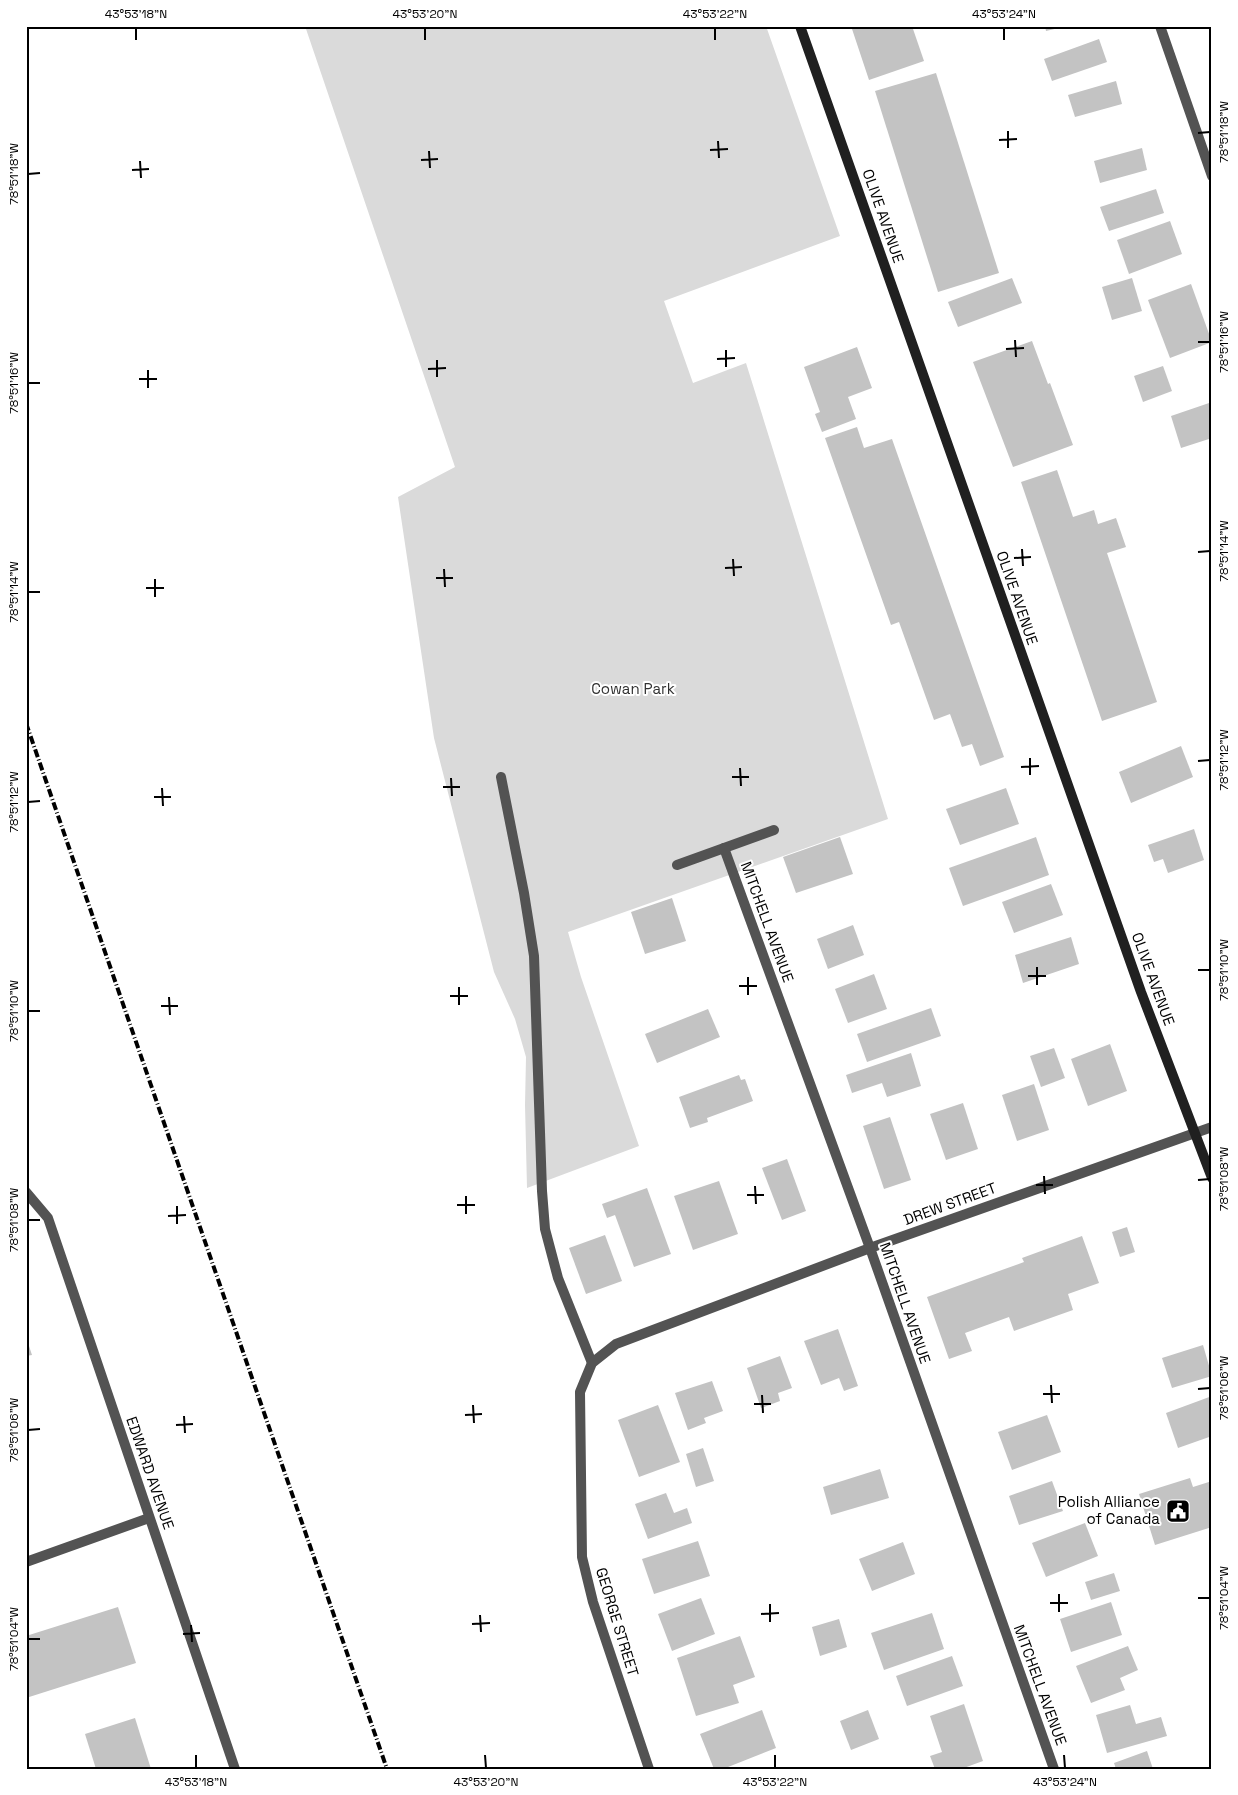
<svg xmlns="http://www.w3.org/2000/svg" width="1238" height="1795" viewBox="0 0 1238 1795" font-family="'Space Grotesk',sans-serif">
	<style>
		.green { fill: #dadada }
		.building { fill: #c3c3c3 }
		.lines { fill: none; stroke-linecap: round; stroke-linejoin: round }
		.service { stroke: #535353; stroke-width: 10 }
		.minor { stroke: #535353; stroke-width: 10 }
		.secondary { stroke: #202020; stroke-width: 10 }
		.rail { stroke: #000; stroke-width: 4; stroke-dasharray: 8 2.5 1 2.5; stroke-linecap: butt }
		.ticks { fill: none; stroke: #000; stroke-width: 2 }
		.labels { text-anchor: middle; stroke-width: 4; stroke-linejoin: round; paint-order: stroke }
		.street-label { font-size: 15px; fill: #000; stroke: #fff }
		.park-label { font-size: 15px; fill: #313131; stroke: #fff }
		.poi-label { font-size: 15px; fill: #000; stroke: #fff; text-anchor: end }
		.neatline { fill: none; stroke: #000; stroke-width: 2 }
		.ticks-label { font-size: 12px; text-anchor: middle; fill: #000 }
	</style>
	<rect width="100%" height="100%" fill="#fff"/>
	<polygon class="green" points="305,26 766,26 840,236 664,301 693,383 746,363 888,819 568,932 581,977 639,1146 527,1188 525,1105 526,1057 515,1019 494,972 434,738 398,497 455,467"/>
	<g class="building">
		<polygon points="851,26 912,26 924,61 869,80"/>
		<polygon points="1045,26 1063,26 1063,27 1046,31"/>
		<polygon points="1099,39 1107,62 1052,81 1044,59"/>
		<polygon points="936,73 999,273 938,292 875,91"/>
		<polygon points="1116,81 1122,104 1075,117 1068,95"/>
		<polygon points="1142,148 1147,170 1100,183 1094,161"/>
		<polygon points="1156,189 1164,213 1109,231 1100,207"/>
		<polygon points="1170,221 1182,254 1129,274 1117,240"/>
		<polygon points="1012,278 1022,303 958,327 948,302"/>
		<polygon points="1132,278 1142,311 1112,320 1102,287"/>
		<polygon points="1191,284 1212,342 1170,358 1148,300"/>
		<polygon points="1032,341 1048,384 1050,383 1073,445 1013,467 973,362"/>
		<polygon points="857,347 872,388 848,397 856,419 822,432 815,414 820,412 804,367"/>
		<polygon points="1163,366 1172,391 1143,402 1134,376"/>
		<polygon points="1212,402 1212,438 1181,448 1171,416"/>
		<polygon points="857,427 864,448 892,439 1004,757 980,766 972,744 962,747 950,714 934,720 899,622 891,625 825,438"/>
		<polygon points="1057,470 1073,517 1094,510 1098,524 1116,518 1126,547 1107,553 1157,702 1102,721 1021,482"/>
		<polygon points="1181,746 1193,777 1131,803 1119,772"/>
		<polygon points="1006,788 1019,824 960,845 946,809"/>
		<polygon points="1194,829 1204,860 1168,873 1163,859 1154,862 1148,845"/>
		<polygon points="840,837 853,874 796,893 783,857"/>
		<polygon points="1036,837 1049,875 963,906 949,868"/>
		<polygon points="1051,884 1063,915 1014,933 1002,902"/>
		<polygon points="672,898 686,941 645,954 631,912"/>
		<polygon points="853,925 864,955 828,969 817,939"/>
		<polygon points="1071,937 1079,964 1023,983 1015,955"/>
		<polygon points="874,974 887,1009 848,1023 835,989"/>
		<polygon points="931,1008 941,1036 867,1062 857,1034"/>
		<polygon points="708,1009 720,1037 657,1063 645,1034"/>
		<polygon points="1110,1044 1127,1091 1088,1106 1071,1059"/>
		<polygon points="1054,1048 1065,1078 1041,1087 1030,1056"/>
		<polygon points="911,1053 921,1086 887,1097 882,1083 852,1093 846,1075"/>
		<polygon points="739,1075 741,1080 745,1079 753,1101 707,1118 708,1122 690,1128 679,1097"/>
		<polygon points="1034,1084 1049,1130 1017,1141 1002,1095"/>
		<polygon points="963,1103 978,1149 946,1160 930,1114"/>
		<polygon points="890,1117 911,1180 884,1189 863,1126"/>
		<polygon points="787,1159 806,1211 782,1220 762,1168"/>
		<polygon points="719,1181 738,1234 693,1250 674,1196"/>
		<polygon points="647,1188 671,1254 634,1267 615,1215 607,1218 602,1204"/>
		<polygon points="1127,1227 1135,1252 1120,1257 1112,1232"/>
		<polygon points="605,1235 622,1281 586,1294 569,1248"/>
		<polygon points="1082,1236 1099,1283 1068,1294 1073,1310 1014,1331 1009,1317 965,1333 972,1351 949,1359 927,1297 1024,1262 1022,1258"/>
		<polygon points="838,1329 858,1386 844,1391 839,1378 821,1385 804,1341"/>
		<polygon points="26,1337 32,1355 26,1356"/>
		<polygon points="1203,1345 1212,1376 1172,1388 1162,1358"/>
		<polygon points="780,1356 792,1388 778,1393 780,1401 761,1408 747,1368"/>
		<polygon points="712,1381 723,1411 704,1418 706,1423 688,1430 675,1393"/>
		<polygon points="1212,1396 1212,1436 1178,1448 1166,1413"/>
		<polygon points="658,1405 680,1462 639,1477 618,1420"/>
		<polygon points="1047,1415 1061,1452 1012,1470 998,1432"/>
		<polygon points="703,1448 714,1481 696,1487 686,1454"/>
		<polygon points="880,1469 889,1498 831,1515 823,1487"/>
		<polygon points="1190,1478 1193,1487 1212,1481 1212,1527 1155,1545 1139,1494"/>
		<polygon points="1052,1481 1063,1511 1019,1525 1009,1496"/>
		<polygon points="666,1493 674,1513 687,1508 692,1523 648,1539 635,1504"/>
		<polygon points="1085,1523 1098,1556 1046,1577 1032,1543"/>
		<polygon points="698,1541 710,1576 654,1594 642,1559"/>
		<polygon points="903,1542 915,1574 872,1591 859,1559"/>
		<polygon points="1114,1573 1120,1591 1091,1600 1085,1582"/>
		<polygon points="701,1598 715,1634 672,1651 658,1614"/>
		<polygon points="1111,1602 1122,1635 1071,1652 1060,1619"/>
		<polygon points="118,1607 136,1663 26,1698 26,1636"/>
		<polygon points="932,1613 944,1649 884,1670 871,1633"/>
		<polygon points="839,1619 847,1647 820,1656 812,1627"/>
		<polygon points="740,1636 755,1677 733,1685 739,1703 696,1716 677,1658"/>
		<polygon points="1128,1646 1138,1670 1120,1678 1125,1690 1091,1703 1076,1666"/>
		<polygon points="952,1656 963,1686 907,1706 896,1676"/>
		<polygon points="964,1704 983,1761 961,1769 935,1769 930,1756 942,1752 930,1716"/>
		<polygon points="1130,1705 1136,1724 1161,1717 1167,1736 1107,1753 1096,1715"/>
		<polygon points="762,1710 776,1748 723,1769 714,1769 700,1734"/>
		<polygon points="868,1710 879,1739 851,1750 840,1721"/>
		<polygon points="135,1718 151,1769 96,1769 85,1734"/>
		<polygon points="1147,1751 1153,1769 1116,1769 1114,1763"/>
	</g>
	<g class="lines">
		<g class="service">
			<polyline points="501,777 524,893 534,956 542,1191 545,1229 558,1278 592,1363"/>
			<polyline points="677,865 774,830"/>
		</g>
		<g class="minor">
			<polyline points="1160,26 1212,176"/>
			<polyline points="724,848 870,1248 1054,1769"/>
			<polyline points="26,1192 48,1218 235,1769"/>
			<polyline points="26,1562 149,1518"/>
			<polyline points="649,1769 593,1602 582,1557 580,1392 592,1363 616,1344 870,1248 1212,1127"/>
		</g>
		<polyline class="secondary" points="800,26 1141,992 1212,1178"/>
		<polyline class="rail" points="26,723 387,1769"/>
	</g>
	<path class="ticks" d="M136 28V40M425 28V40M715 28V40M1004 28V40M1008 131V148M1198 133 1210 132M999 140 1017 139M718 141 719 158M710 150 728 149M429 151 430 168M421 160 438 159M140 161 141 178M132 170 149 169M28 174 40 173M1015 340 1016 357M1198 342H1210M1006 349 1024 348M726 350V367M717 359 735 358M437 360V377M428 369 446 368M148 370V388M139 379H157M28 383H40M1022 549 1023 566M1198 552 1210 551M1014 558 1031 557M733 559 734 576M725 568 742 567M444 569 445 587M436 578H453M155 579V597M146 588H164M28 592H40M1030 758V775M1198 761 1210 760M1021 767 1039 766M740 768 741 786M732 777H749M451 778 452 796M443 787H460M162 788 163 806M154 797H171M28 802 40 801M1037 967V985M1198 970H1210M1028 976H1046M748 977V995M739 986H757M459 987V1005M450 996H468M169 997 170 1015M161 1006H178M28 1011H40M1044 1176 1045 1194M1198 1180 1210 1179M1036 1185H1053M755 1186 756 1204M747 1195H764M466 1196V1214M457 1205H475M177 1206V1224M168 1216 186 1215M28 1220H40M1051 1385 1052 1403M1198 1389 1210 1388M1043 1394H1060M762 1395 763 1413M754 1404H771M473 1405 474 1423M465 1415 482 1414M184 1416 185 1433M176 1425 193 1424M28 1430 40 1429M1059 1594V1612M1198 1598H1210M1050 1603H1068M770 1604V1622M761 1614 779 1613M480 1615 481 1632M472 1624 490 1623M191 1625 192 1642M183 1634 200 1633M28 1639H40M196 1755V1768M485 1755 486 1768M775 1755V1768M1064 1755 1065 1768"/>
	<defs>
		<g id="civic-square" transform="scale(1.25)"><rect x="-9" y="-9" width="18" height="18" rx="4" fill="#000" stroke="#fff"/><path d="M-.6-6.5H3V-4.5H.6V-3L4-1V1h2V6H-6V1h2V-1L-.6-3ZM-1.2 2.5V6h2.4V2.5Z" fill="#fff"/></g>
	</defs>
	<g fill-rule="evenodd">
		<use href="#civic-square" x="1178" y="1511"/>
	</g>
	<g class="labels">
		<g class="street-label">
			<text transform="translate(883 216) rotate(71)" y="5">OLIVE AVENUE</text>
			<text transform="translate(1017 598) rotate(71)" y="5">OLIVE AVENUE</text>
			<text transform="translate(767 922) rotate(70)" y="5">MITCHELL AVENUE</text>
			<text transform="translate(1153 979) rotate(70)" y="5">OLIVE AVENUE</text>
			<text transform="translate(950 1204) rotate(-20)" y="5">DREW STREET</text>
			<text transform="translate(905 1303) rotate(71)" y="5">MITCHELL AVENUE</text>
			<text transform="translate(150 1473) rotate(71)" y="5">EDWARD AVENUE</text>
			<text transform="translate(617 1622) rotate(73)" y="5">GEORGE STREET</text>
			<text transform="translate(1040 1685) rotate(70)" y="5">MITCHELL AVENUE</text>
		</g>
		<g class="park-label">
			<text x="633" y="694">Cowan Park</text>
		</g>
		<g class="poi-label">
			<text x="1160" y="1507">Polish Alliance<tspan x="1160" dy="17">of Canada</tspan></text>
		</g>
	</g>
	<rect width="1238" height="1795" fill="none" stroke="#ffffff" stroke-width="55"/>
	<rect x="28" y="28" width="1182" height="1740" class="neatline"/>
	<g class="ticks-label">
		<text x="136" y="18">43°53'18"N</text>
		<text x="425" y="18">43°53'20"N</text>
		<text x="715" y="18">43°53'22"N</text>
		<text x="1004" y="18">43°53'24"N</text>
		<text transform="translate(1224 132) rotate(-90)" y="4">78°51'18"W</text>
		<text transform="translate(14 174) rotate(-90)" y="4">78°51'18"W</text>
		<text transform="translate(1224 342) rotate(-90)" y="4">78°51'16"W</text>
		<text transform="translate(14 383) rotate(-90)" y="4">78°51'16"W</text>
		<text transform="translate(1224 551) rotate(-90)" y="4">78°51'14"W</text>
		<text transform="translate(14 592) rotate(-90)" y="4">78°51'14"W</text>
		<text transform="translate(1224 760) rotate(-90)" y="4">78°51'12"W</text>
		<text transform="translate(14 802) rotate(-90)" y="4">78°51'12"W</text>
		<text transform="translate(1224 970) rotate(-90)" y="4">78°51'10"W</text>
		<text transform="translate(14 1011) rotate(-90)" y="4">78°51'10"W</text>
		<text transform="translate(1224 1179) rotate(-90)" y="4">78°51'08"W</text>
		<text transform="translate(14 1220) rotate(-90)" y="4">78°51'08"W</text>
		<text transform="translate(1224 1388) rotate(-90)" y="4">78°51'06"W</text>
		<text transform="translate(14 1430) rotate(-90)" y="4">78°51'06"W</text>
		<text transform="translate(1224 1598) rotate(-90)" y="4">78°51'04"W</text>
		<text transform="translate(14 1639) rotate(-90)" y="4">78°51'04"W</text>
		<text x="196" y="1786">43°53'18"N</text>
		<text x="486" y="1786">43°53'20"N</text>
		<text x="775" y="1786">43°53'22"N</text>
		<text x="1065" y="1786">43°53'24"N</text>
	</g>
</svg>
